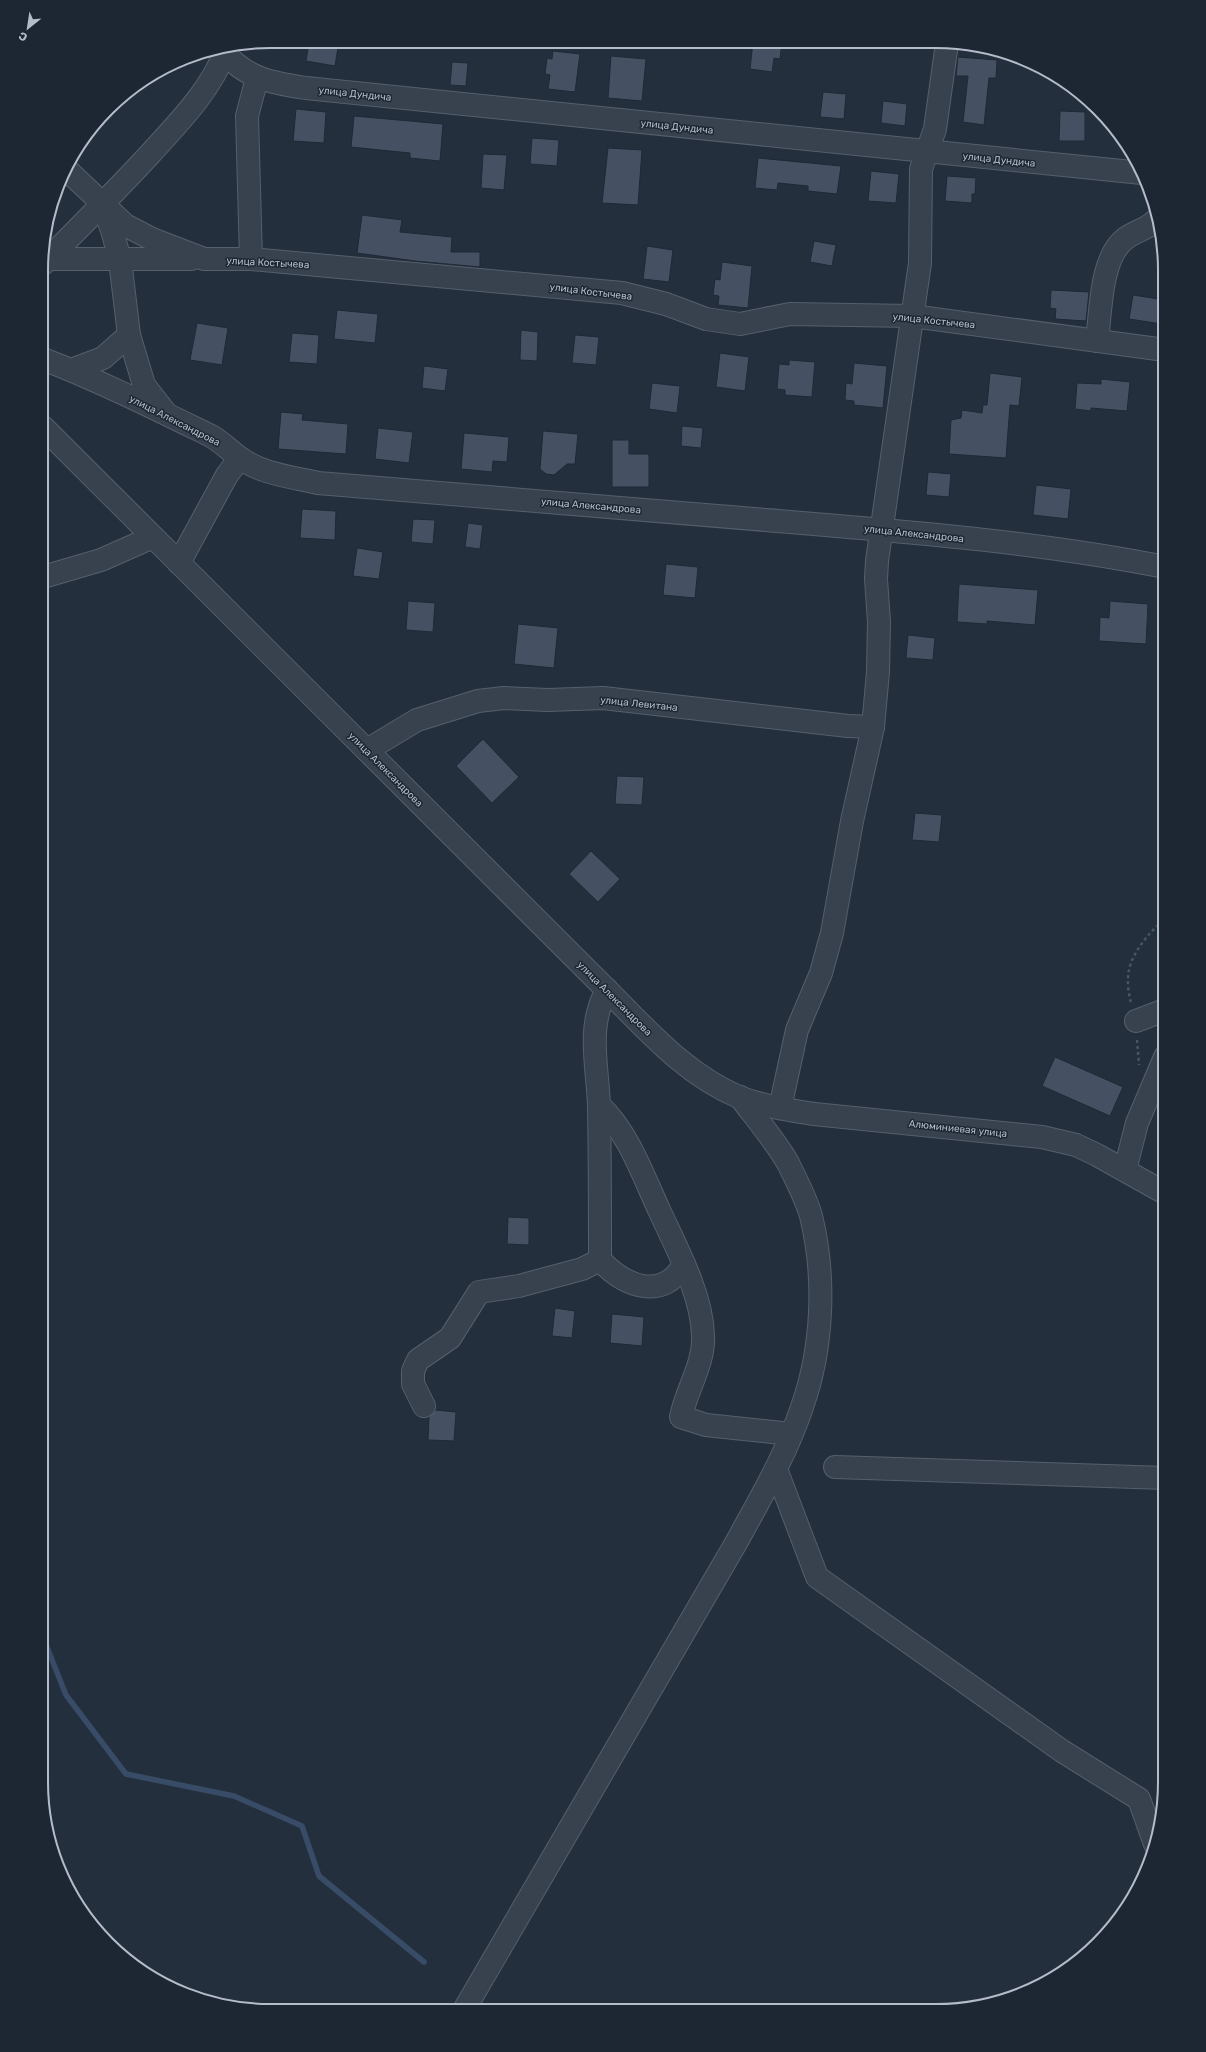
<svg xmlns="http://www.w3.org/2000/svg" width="1206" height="2052" viewBox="0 0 1206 2052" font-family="Rubik,sans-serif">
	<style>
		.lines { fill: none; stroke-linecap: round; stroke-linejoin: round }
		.stream { stroke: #394c67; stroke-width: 5.5 }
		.building { fill: #455162; stroke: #1f2835 }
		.minor-casing { stroke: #565f6c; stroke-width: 24 }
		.path { stroke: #44595c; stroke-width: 2.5; stroke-dasharray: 3 3; stroke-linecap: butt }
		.minor { stroke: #38414e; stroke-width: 22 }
		.labels { text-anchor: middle; stroke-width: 3; stroke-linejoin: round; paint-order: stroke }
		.street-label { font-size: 10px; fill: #b4bcc9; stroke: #1d2633 }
		.rim { fill: none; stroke: #b4bcc9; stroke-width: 2 }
	</style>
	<rect width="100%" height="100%" fill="#242f3e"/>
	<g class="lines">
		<polyline class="stream" points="41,1632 66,1695 126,1774 234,1796 302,1826 319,1876 424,1962"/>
	</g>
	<g class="building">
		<polygon points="309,41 339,41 335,66 306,61"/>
		<polygon points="753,42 782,42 780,59 774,58 772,72 750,69"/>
		<polygon points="553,51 580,54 575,92 548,89 550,75 545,74 547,58 552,59"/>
		<polygon points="611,56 646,59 642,101 608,98"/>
		<polygon points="958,57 997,60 996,78 989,78 984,125 963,122 968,76 956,76"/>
		<polygon points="452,62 468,63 466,86 450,85"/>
		<polygon points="823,92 846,94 844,119 820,117"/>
		<polygon points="883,101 907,104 905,126 881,123"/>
		<polygon points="296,109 326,112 324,143 293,141"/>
		<polygon points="1060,111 1085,112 1085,141 1059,141"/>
		<polygon points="354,116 443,124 440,161 410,158 410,153 351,147"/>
		<polygon points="532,138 559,140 557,166 530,164"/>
		<polygon points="608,148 642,150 638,205 602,203"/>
		<polygon points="483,154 507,155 504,190 481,188"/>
		<polygon points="758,158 841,166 837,194 808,191 808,186 778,183 777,190 755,188"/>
		<polygon points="871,171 899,174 896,203 868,201"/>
		<polygon points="947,176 976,178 975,194 972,194 972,203 945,201"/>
		<polygon points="362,215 402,220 400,232 452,237 451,252 480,252 480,267 415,261 357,253"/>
		<polygon points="814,241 836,245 832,266 810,262"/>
		<polygon points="647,246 673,250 669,282 643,279"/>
		<polygon points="722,262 752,266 748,308 718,305 719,296 713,295 715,279 720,280"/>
		<polygon points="1051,290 1089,292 1086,321 1055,319 1056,309 1050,308"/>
		<polygon points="1133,295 1165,300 1162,324 1129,319"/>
		<polygon points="337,310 378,314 375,343 334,339"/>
		<polygon points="197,323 228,328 222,365 190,360"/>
		<polygon points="521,330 538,332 537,361 520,360"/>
		<polygon points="292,333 319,335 317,364 289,362"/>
		<polygon points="575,335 599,337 596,365 572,363"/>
		<polygon points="720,353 749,357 745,391 716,387"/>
		<polygon points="789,360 815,362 812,397 785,395 785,390 777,389 779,364 789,365"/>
		<polygon points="854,363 887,366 883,408 854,405 854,401 845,400 846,383 852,384"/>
		<polygon points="424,366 448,369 445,391 422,388"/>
		<polygon points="990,373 1022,377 1019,406 1010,405 1006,458 949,454 951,420 961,418 962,410 982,413 983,405 987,405"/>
		<polygon points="1101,379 1130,382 1127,411 1091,408 1091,411 1075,409 1077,383 1101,384"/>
		<polygon points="652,383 680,386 677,413 649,409"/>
		<polygon points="281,412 303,414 302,420 348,424 346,454 278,449"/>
		<polygon points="682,426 703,428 701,448 681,446"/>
		<polygon points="378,428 413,432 409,463 375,459"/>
		<polygon points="543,431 578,434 575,464 567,464 554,475 546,474 540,469"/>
		<polygon points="464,433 509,437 507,462 493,461 492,472 461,469"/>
		<polygon points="612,440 629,440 629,454 649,454 649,487 612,487"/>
		<polygon points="928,472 951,474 949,497 926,495"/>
		<polygon points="1036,485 1071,489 1068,519 1033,515"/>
		<polygon points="302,509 336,511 335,540 300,538"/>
		<polygon points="413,519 435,520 433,544 411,542"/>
		<polygon points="468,523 483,525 480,549 465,547"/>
		<polygon points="357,548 383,552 379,579 353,576"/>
		<polygon points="666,564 698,567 695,598 663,595"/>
		<polygon points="959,584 1038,590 1035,625 987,621 987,624 957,622"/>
		<polygon points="408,601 435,603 433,632 406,630"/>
		<polygon points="1110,601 1148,604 1146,644 1099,641 1100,617 1109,618"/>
		<polygon points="518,624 558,628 554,668 514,664"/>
		<polygon points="908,635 935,638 933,660 906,658"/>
		<polygon points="483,739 519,777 492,803 456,766"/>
		<polygon points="617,776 644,777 642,805 615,804"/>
		<polygon points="915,813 942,815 939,842 912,840"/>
		<polygon points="591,851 620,879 598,902 569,874"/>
		<polygon points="1055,1057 1123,1087 1110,1116 1042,1086"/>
		<polygon points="508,1217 529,1218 529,1245 507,1244"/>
		<polygon points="555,1308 575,1311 572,1338 552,1336"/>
		<polygon points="612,1314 644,1317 642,1346 610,1343"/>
		<polygon points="435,1410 456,1412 454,1441 428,1440 429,1417"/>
	</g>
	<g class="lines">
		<g class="minor-casing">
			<g id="minor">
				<path d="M222 50C246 79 272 83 306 88L1142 173"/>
				<polyline points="65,168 125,225 152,239 204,259 251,259 622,293 666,304 706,319 740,324 790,314 912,316 1165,350"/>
				<polyline points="104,209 112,230 120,260 129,335 144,385 165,412"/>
				<polyline points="48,259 191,259"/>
				<polyline points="251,259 247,116 257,78"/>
				<path d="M43 264C80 227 116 191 151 153 180 121 210 91 226 50"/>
				<path d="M1097 341C1101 311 1100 257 1126 238 1136 231 1147 229 1155 221"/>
				<path d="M43 359C100 381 156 409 211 436 222 442 230 451 240 458 262 474 292 477 318 483 467 495 616 507 766 520 899 531 1034 541 1165 567"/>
				<polyline points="71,370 103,358 129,335"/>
				<path d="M43 427 607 990C647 1030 686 1075 739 1097 762 1106 789 1110 814 1114L1042 1137 1076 1145 1097 1155 1165 1193"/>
				<polyline points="179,563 227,475 240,458"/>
				<polyline points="43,577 101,560 153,537"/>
				<polyline points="367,750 417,720 478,701 504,698 548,700 603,698 848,726 873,727"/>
				<path d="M607 990C586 1027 598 1067 599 1107 600 1158 600 1209 600 1260 624 1286 663 1302 684 1264"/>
				<polyline points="1136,1021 1165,1010"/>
				<path d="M599 1105C629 1133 643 1176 660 1212 677 1249 702 1295 703 1335 705 1363 686 1390 681 1417L706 1425 791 1434"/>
				<polyline points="780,1108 797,1030 821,973 832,933 852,821 873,727 878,672 879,622 876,579 877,561 920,263 921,169 935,129 947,43"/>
				<polyline points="1125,1170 1137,1123 1165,1057"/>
				<polyline points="424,1406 413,1384 413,1371 418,1360 450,1338 479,1292 519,1286 582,1269 600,1260"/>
				<polyline points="835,1467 1165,1478"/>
				<polyline points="776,1469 817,1577 1062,1751 1139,1799 1155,1844"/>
				<path d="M464 2010 736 1543C760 1499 786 1455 802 1407 823 1348 826 1277 811 1216 806 1198 796 1180 788 1163 776 1142 755 1117 740 1097"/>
			</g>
		</g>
		<g class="path">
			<path d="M1131 1002C1128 993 1127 980 1129 970 1132 953 1151 929 1165 920"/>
			<polyline points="1137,1040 1139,1065"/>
		</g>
		<use href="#minor" class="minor"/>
	</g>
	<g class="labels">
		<g class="street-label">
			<text transform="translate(355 93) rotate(6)" y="4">улица Дундича</text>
			<text transform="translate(677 126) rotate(6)" y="4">улица Дундича</text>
			<text transform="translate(999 159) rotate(6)" y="4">улица Дундича</text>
			<text transform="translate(268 262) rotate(3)" y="4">улица Костычева</text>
			<text transform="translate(591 291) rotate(7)" y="4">улица Костычева</text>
			<text transform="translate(934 320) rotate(6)" y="4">улица Костычева</text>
			<text transform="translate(175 420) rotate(27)" y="4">улица Александрова</text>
			<text transform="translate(591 505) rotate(5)" y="4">улица Александрова</text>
			<text transform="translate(914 533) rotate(6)" y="4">улица Александрова</text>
			<text transform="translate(639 703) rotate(6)" y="4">улица Левитана</text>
			<text transform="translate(386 769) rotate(45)" y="4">улица Александрова</text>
			<text transform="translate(615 998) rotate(45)" y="4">улица Александрова</text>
			<text transform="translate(958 1128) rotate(6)" y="4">Алюминиевая улица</text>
		</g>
	</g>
	<path d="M0 0H1206V2052H0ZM270 48H936A222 222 0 0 1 1158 270V1782A222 222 0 0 1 936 2004H270A222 222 0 0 1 48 1782V270A222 222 0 0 1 270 48Z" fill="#1d2633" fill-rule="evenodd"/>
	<path class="rim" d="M270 48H936A222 222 0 0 1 1158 270V1782A222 222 0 0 1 936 2004H270A222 222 0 0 1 48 1782V270A222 222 0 0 1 270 48Z"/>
	<g transform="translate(28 28) rotate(210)" stroke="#1d2633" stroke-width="3" paint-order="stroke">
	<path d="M0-3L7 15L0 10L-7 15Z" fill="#b4bcc9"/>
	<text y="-6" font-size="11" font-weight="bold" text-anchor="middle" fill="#b4bcc9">С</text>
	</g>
</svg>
